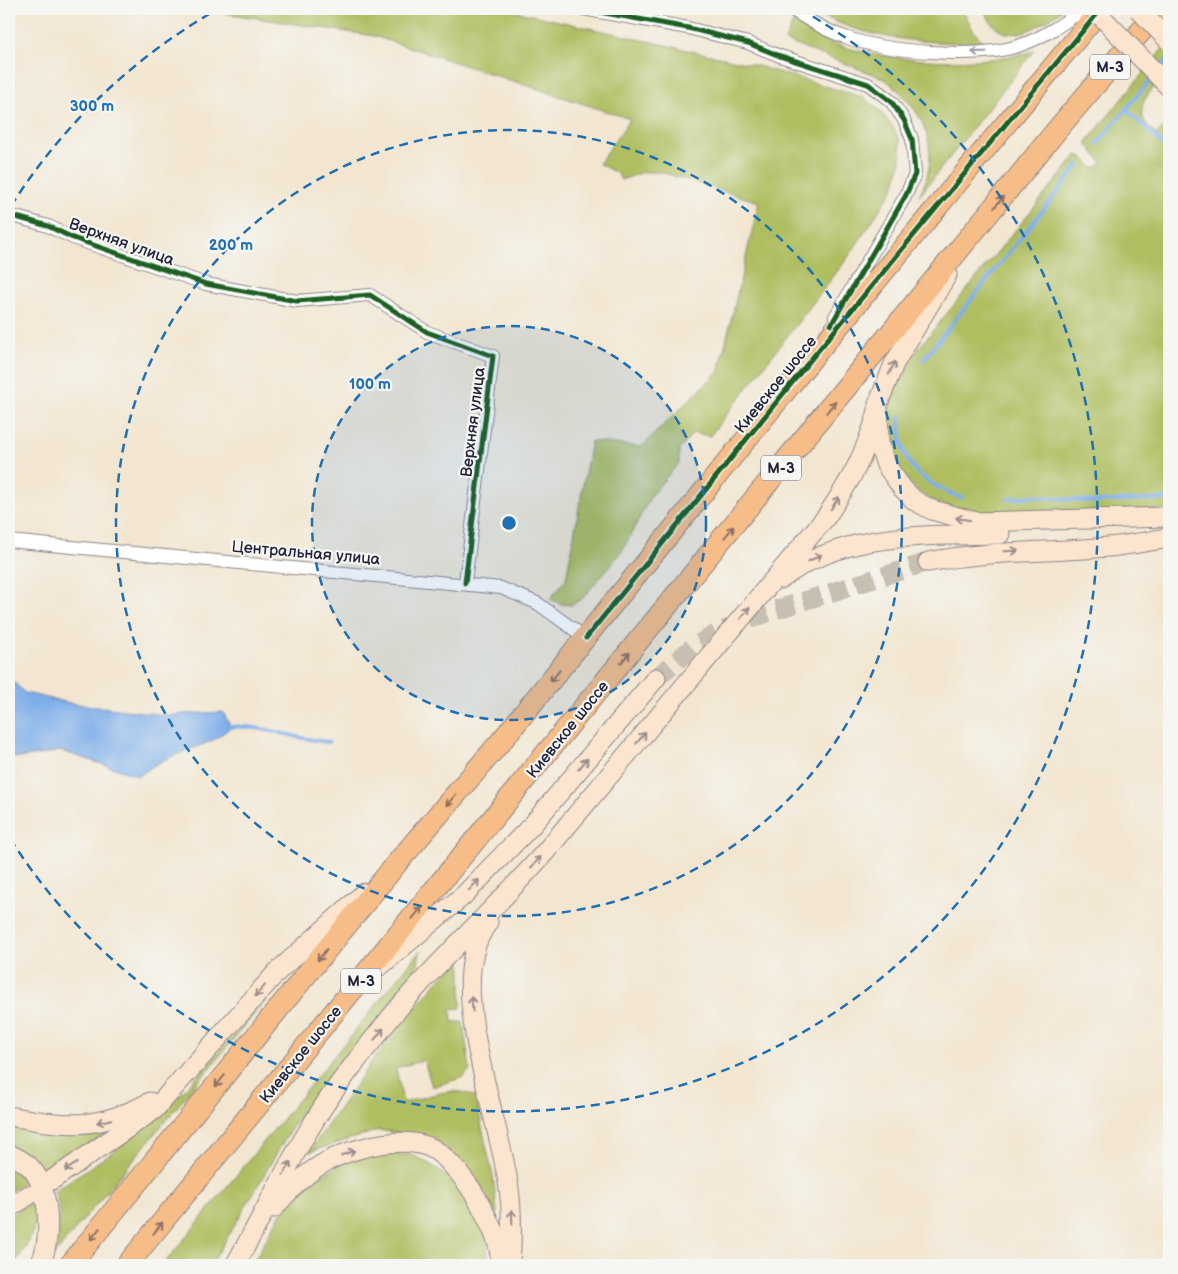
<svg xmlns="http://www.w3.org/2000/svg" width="1178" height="1274" viewBox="0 0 1178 1274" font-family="'Balsamiq Sans',sans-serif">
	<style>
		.green { fill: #afbe60; stroke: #68704e }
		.water { fill: #7eaee9; stroke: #506892 }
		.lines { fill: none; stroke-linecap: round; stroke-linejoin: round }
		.stream { stroke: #7eaee9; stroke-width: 4 }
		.secondary-tunnel { stroke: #c8bfb3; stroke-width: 19; stroke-dasharray: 19 9; stroke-linecap: butt }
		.minor-casing { stroke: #8a8486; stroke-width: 14 }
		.secondary-casing { stroke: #8a8486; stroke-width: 21 }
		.trunk-casing { stroke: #8a8486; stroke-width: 23 }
		.minor { stroke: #fff; stroke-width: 12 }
		.secondary { stroke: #fce5cf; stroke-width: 19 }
		.trunk { stroke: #f7bd88; stroke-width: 21 }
		.secondary-bridge-casing { stroke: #8a8486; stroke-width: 21; stroke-linecap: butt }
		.secondary-bridge { stroke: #fce5cf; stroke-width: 19 }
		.cycleway-casing { stroke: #f6f6f2; stroke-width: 8 }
		.cycleway { stroke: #1b5e20; stroke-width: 5 }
		.oneway { stroke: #9c9ca7 }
		.oneway2 { stroke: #8c7062 }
		.oneway3 { stroke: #9a8d8c }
		.ring { fill: none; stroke: #1f6fb2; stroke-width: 2.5; stroke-dasharray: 9 6 }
		.labels { text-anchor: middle; stroke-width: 4.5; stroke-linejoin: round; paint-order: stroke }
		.shield { fill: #f6f6f2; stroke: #626272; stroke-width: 1 }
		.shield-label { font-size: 15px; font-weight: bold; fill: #22223b }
		.street-label { font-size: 16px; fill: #22223b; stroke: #f6f6f2 }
		.centre { fill: #1f6fb2; stroke: #f6f6f2; stroke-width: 2.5 }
		.ring-label { font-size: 15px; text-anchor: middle; font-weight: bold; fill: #1f6fb2; stroke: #f6f6f2; stroke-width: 4.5; stroke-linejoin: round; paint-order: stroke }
	</style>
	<rect width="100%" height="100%" fill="#f6f6f2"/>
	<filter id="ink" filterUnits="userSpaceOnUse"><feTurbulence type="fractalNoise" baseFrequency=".02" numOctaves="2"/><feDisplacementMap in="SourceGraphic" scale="10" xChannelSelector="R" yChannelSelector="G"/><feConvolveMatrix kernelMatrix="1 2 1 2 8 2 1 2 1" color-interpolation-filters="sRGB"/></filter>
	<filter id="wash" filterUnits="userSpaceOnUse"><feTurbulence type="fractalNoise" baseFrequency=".0096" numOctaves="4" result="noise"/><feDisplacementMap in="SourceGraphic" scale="20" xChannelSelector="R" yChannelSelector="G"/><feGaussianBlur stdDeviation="1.12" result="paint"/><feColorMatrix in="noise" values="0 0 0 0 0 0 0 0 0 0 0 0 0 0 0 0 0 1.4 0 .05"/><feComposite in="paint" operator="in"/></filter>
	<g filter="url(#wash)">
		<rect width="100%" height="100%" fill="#f2e6d1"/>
		<g class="green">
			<polygon points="198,9 505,9 754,65 862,97 878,109 892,126 900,140 901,163 894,188 847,259 710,436 693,433 679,450 679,463 652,494 621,553 582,599 571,605 561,604 550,599 566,579 591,441 641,447 719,371 759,202 661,172 643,172 621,180 617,173 599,164 630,119 374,36"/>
			<path d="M810 9H962L975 33 983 41 981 43C921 43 863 40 810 9Z"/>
			<path d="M984 9H1060L1061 11C1035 29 1001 52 984 9Z"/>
			<path d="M793 22C808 31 824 41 841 46 893 63 982 66 1034 51L919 196C944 150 923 107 883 78L785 41Z"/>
			<path d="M1169 41C1169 49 1172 62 1168 69 1154 93 1124 106 1156 134L1169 124V509L993 514C977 512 960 510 944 505 900 491 878 441 891 397 896 379 907 365 917 350L1077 155 1083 157 1094 169 1102 163 1086 143Z"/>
			<polygon points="420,951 418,964 408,982 294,1124 211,1265 163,1265"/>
			<path d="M461 953V1008L451 1009 452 1022H463L470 1069 464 1077 432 1087 424 1060 396 1068 403 1103C424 1098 455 1084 475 1097L493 1176 498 1220 486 1194 462 1162 436 1140 379 1130 309 1152 377 1054Z"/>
			<path d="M267 999 49 1261C57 1238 65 1214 54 1191L113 1152 167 1109Z"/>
			<polygon points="9,1127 85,1136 112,1130 43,1172 9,1145"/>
			<path d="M383 1155C392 1155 402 1154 410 1155 415 1156 420 1159 424 1161 460 1179 492 1224 488 1265H252L287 1202 309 1182 350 1160Z"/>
			<polygon points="9,1167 23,1179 22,1183 9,1193"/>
			<path d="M32 1201C44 1222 25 1248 14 1265H9V1216Z"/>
		</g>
		<path class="water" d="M9 677 25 693 69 703 165 715 223 712 231 727C224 732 217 739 209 742 181 754 164 756 139 776L61 751 20 758 9 756Z"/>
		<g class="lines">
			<g class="stream">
				<polyline points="1160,69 1169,58"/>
				<polyline points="1126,109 1169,150"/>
				<polyline points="1097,144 1152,78"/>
				<polyline points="923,360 1079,165"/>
				<path d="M900 417C898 465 920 482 962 498"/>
				<polyline points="1008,499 1033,496 1093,502 1169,499"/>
				<path d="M227 727C262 724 293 739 328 742"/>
			</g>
		</g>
	</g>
	<g filter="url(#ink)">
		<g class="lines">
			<polyline class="secondary-tunnel" points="656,678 694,646 721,631 772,611 928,562"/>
			<g class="minor-casing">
				<g id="minor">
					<polyline points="583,9 688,28 748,43 780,56 868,84 891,101 904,120 912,139 915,174 906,195 835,317"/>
					<path d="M791 9C808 20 826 31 845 37 886 52 976 59 1018 46 1041 39 1064 23 1084 9"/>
					<polyline points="9,215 48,226 73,238 206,284 297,301 370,295 427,332 493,356 465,583"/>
					<polyline points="9,541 501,588 537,603 586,638"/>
				</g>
			</g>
			<g class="secondary-casing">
				<g id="secondary">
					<polyline points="947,275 894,364 878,404 879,444 886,465 902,488 915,501 932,510 976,522 1169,517"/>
					<path d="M928 562C988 550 1048 553 1108 547 1129 545 1149 541 1169 538"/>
					<path d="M781 579C844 531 925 536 1000 534"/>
					<path d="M488 922C482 931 476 942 474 953 458 1013 498 1118 508 1182 513 1210 512 1237 510 1265"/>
					<polyline points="380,966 464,895 533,824 656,678"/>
					<path d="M9 1116C65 1126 97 1131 150 1102"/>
					<path d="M9 1154C15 1157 24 1161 29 1166 51 1187 52 1239 40 1265"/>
					<polyline points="52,1180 154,1110 277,972 364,893"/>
					<polyline points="9,1208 29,1195"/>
					<path d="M274 1208C285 1195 296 1183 309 1173 337 1151 395 1134 429 1147 448 1155 471 1187 480 1204 489 1222 502 1244 500 1265"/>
					<path d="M235 1265C272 1200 302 1131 348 1072 370 1043 393 1013 418 986 460 940 505 898 546 851L826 517C851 480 864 457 877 414"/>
				</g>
			</g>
			<g class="trunk-casing">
				<g id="trunk">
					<polyline points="70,1265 397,863 503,739 812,358 1101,9"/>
					<polyline points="127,1265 1061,125 1160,9"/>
				</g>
			</g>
			<use href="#minor" class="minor"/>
			<use href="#secondary" class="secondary"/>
			<use href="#trunk" class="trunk"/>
			<g class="secondary-bridge-casing">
				<g id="secondary-bridge">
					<polyline points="1094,9 1169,87"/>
					<polyline points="1138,9 1169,41"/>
				</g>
			</g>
			<use href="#secondary-bridge" class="secondary-bridge"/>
			<g class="cycleway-casing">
				<g id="cycleway">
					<polyline points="583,9 688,28 748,43 780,56 868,84 891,101 904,120 912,139 915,174 906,195 831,325"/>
					<polyline points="9,215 48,226 73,238 206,284 297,301 370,295 427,332 493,356 465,583"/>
					<polyline points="586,638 812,358 1101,9"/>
				</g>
			</g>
			<use href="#cycleway" class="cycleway"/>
		</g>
		<defs><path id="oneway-shaft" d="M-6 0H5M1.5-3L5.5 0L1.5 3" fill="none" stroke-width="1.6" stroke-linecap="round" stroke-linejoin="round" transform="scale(1.25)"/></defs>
		<use class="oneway" href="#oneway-shaft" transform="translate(979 52) rotate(179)"/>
		<g class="oneway2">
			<use href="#oneway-shaft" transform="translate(999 202) rotate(-51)"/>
			<use href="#oneway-shaft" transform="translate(831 407) rotate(-51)"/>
			<use href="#oneway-shaft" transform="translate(729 532) rotate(-51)"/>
			<use href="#oneway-shaft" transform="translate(625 658) rotate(-51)"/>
			<use href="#oneway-shaft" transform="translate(555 676) rotate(129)"/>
			<use href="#oneway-shaft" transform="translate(451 800) rotate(131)"/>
			<use href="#oneway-shaft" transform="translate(417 913) rotate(-51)"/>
			<use href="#oneway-shaft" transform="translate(322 955) rotate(129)"/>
			<use href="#oneway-shaft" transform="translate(220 1081) rotate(129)"/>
			<use href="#oneway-shaft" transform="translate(158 1228) rotate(-51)"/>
			<use href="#oneway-shaft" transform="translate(95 1234) rotate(129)"/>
		</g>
		<g class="oneway3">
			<use href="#oneway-shaft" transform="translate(892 368) rotate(-63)"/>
			<use href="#oneway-shaft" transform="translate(835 503) rotate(-56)"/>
			<use href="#oneway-shaft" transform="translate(963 519) rotate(-170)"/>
			<use href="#oneway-shaft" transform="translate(1011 551) rotate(-2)"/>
			<use href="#oneway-shaft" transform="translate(815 558) rotate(-26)"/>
			<use href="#oneway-shaft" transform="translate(745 613) rotate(-50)"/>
			<use href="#oneway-shaft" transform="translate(641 738) rotate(-50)"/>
			<use href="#oneway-shaft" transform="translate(583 764) rotate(-50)"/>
			<use href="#oneway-shaft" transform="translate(536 862) rotate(-49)"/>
			<use href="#oneway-shaft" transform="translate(474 885) rotate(-46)"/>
			<use href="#oneway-shaft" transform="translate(260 991) rotate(131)"/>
			<use href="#oneway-shaft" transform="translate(472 1004) rotate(-95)"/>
			<use href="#oneway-shaft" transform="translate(379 1034) rotate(-51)"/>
			<use href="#oneway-shaft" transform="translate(104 1121) rotate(166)"/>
			<use href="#oneway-shaft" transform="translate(348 1153) rotate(-21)"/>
			<use href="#oneway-shaft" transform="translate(71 1167) rotate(147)"/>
			<use href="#oneway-shaft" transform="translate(287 1168) rotate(-61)"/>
			<use href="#oneway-shaft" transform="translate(512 1217) rotate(-93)"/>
		</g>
	</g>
	<circle cx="509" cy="523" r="197" fill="#1f6fb2" fill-opacity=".12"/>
	<g class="ring">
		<circle cx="509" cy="523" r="197"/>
		<circle cx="509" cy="523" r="393"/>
		<path d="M11 206A590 590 0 0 1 218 9M800 9A590 590 0 1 1 11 840"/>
	</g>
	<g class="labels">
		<g class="shield">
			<rect x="1090" y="54.5" width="40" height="25" rx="4"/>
			<rect x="761" y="455.5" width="40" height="25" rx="4"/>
			<rect x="341" y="968.5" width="40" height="25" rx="4"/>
		</g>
		<g class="shield-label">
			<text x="1110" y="72">М-3</text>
			<text x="781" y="473">М-3</text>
			<text x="361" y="986">М-3</text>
		</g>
		<g class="street-label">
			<text transform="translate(122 241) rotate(20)" y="6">Верхняя улица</text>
			<text transform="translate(775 384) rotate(-51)" y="6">Киевское шоссе</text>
			<text transform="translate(472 422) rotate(-83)" y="6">Верхняя улица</text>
			<text transform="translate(306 552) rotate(5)" y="6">Центральная улица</text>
			<text transform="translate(567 729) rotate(-51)" y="6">Киевское шоссе</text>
			<text transform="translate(300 1054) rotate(-51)" y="6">Киевское шоссе</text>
		</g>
	</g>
	<circle cx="509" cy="523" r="8" class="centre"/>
	<g class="ring-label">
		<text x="92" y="111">300 m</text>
		<text x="231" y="250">200 m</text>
		<text x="370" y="389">100 m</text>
	</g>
	<rect width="1178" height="1274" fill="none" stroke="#f6f6f2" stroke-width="30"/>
</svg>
